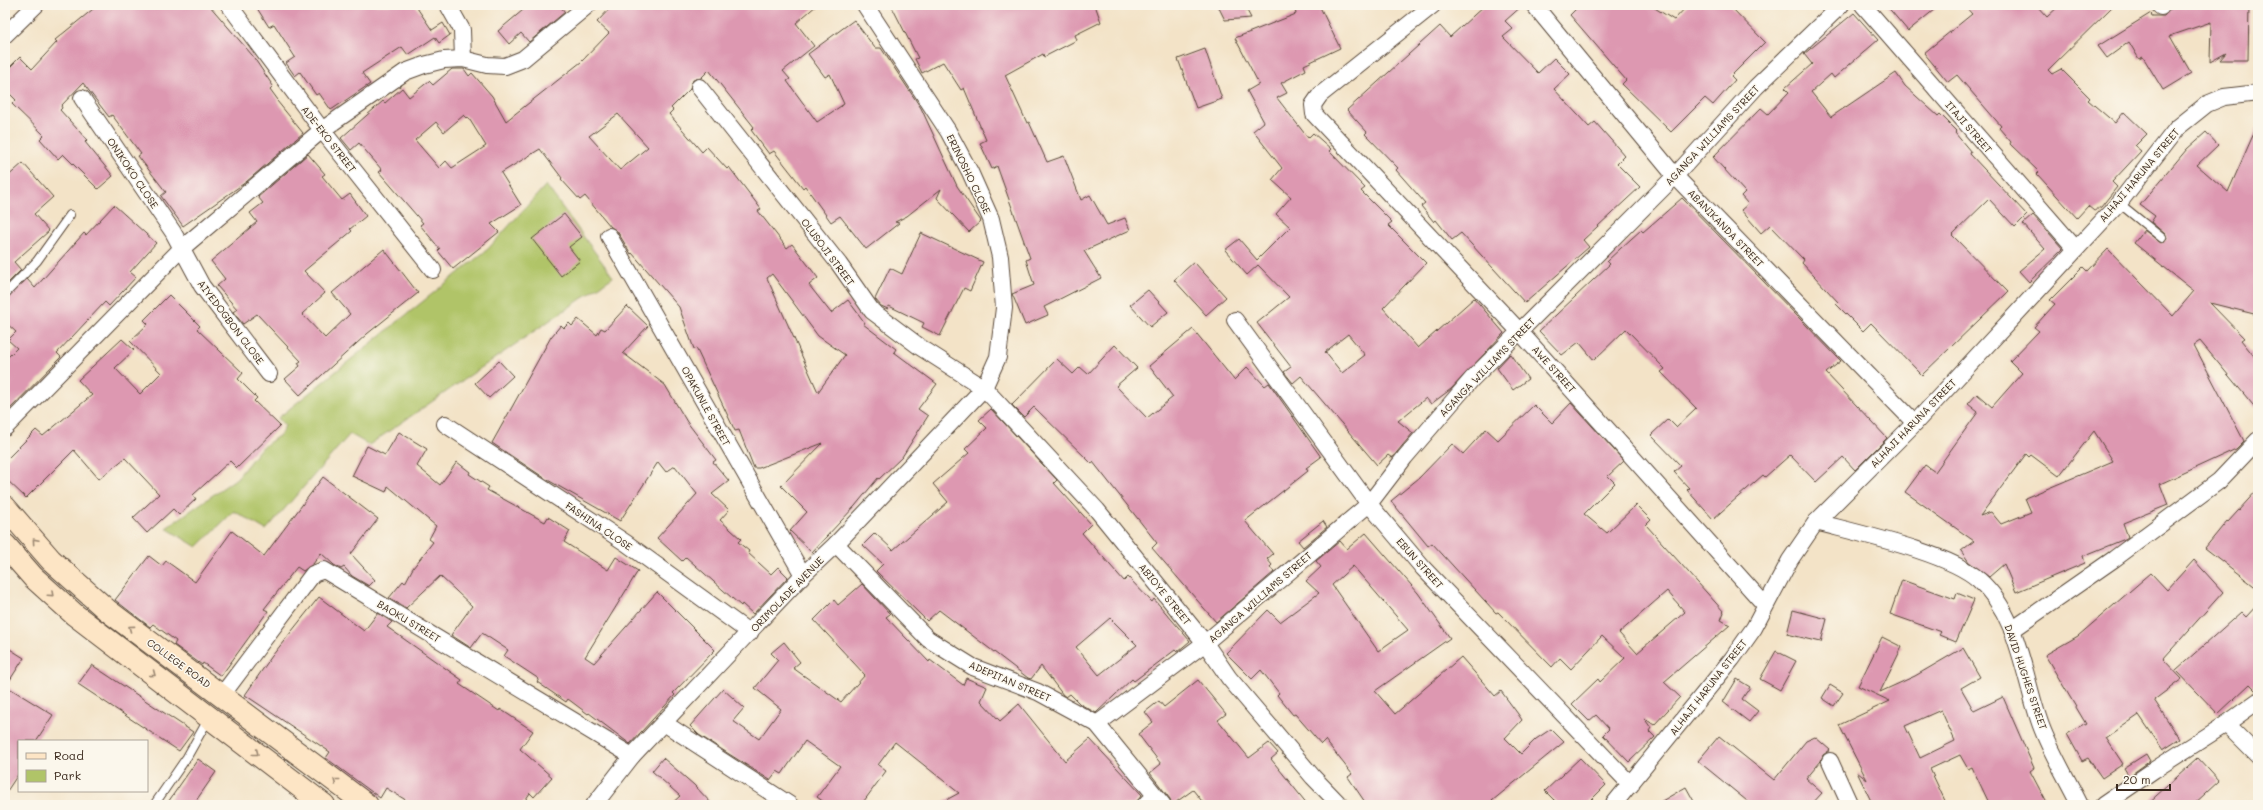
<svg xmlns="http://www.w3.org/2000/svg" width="2263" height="810" viewBox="0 0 2263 810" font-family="Mali,sans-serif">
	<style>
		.green { fill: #b0c468; stroke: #767743 }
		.building { fill: #dd98b1; fill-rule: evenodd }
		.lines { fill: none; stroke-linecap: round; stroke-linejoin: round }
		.service-casing { stroke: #574637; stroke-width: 10 }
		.minor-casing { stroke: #574637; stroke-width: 18 }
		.secondary-casing { stroke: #574637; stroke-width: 24 }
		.service { stroke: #fff; stroke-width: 8 }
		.minor { stroke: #fff; stroke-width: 16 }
		.secondary { stroke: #fde5c5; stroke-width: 22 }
		.oneway { stroke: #9c8872 }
		.labels { text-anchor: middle; stroke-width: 3; stroke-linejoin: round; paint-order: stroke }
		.street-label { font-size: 10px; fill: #3b2a1e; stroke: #fbf7ec }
	</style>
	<rect width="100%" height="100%" fill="#fbf7ec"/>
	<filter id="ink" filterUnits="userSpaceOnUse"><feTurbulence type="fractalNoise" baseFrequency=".025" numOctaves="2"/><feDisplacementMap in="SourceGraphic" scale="8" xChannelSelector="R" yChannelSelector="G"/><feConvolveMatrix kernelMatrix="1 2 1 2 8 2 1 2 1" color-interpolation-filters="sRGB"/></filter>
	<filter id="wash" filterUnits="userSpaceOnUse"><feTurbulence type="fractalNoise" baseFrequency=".012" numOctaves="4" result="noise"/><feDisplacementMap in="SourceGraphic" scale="16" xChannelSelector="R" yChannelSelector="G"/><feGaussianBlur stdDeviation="0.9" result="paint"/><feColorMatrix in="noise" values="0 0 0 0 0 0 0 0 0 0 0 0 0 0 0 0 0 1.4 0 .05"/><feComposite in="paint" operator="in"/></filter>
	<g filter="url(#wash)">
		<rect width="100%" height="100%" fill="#f3e3c7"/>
		<polygon class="green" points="546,185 613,277 369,445 350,434 266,530 234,511 197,547 166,528 237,478 260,449 280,435 285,426 278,418 488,249"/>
		<g id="blocks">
			<g class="building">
				<polygon points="98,5 209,5 252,55 273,86 270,89 278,100 277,101 303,133 246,182 183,226 161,196 166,192 138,156 141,154 112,115 109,117 83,83 61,106 62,108 60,110 87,140 85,142 113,176 98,189 63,154 58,159 40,139 44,135 12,104 16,100 5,89 5,72 20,57 32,69 57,42 55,40"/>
				<polygon points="255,5 415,5 432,30 443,23 450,35 439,43 435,37 408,55 402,47 362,73 370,84 331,110 319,93 316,95 300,72 295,76 286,63 295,57 274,24 269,27"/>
				<polygon points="529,5 559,5 565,12 529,42 521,33 509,44 498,31"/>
				<path d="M613 5H817L796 23 814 46 783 71 790 79 787 81 817 122 844 104 830 74 825 77 808 54 854 20 875 48H881L921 108 957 186 981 221 969 232 937 198 941 189 907 216 895 222 899 223 866 249 840 216 831 222 805 186 803 188 774 151 769 154 751 130 754 127 709 70 701 78 693 80 690 89 671 108 673 110 669 114 702 152 707 147 727 169 729 167 761 209 758 211 787 248 792 244 818 278 809 285 831 313 848 300 865 323 863 324 896 349 894 352 937 384 918 409 928 416 902 457 879 479 878 478 855 506 812 552 790 531 807 512 781 486 823 443 759 468H754L739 430 735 431 696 348 694 349 679 307 632 253 631 254 617 231 611 227 585 196 580 200 561 179 562 178 540 149 501 173 521 205 491 224 499 232 453 269 438 251 440 249 420 225 423 223 379 172 382 170 359 143 351 150 341 138 383 101 385 103 402 88 409 97 429 81 433 85 452 69H464L469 76 472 73 492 96 506 121 581 62 609 33 597 22ZM618 114 648 147 620 170 589 136ZM464 115 467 118 468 117 486 146 452 168 446 161 439 168 415 140 436 122 444 132ZM772 274 818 336 845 355 818 392 767 278Z"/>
				<polygon points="891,5 1095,5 1101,22 1075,35 1077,40 1044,57 1043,54 1005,75 1027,123 1029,122 1047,162 1064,156 1081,200 1090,195 1107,225 1125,218 1130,230 1084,251 1101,278 1044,307 1048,315 1025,325 1013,296 1012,294 1034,285 1026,260 1030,258 997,166 992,169 980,143 986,140 964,88 961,90 943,62 922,73 915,59 918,58"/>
				<polygon points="1220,5 1244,5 1251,18 1225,20 1218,6"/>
				<path d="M1294 5H1319L1340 48 1304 65 1306 70 1281 83 1287 93 1277 98 1308 138 1313 133 1331 149 1329 151 1365 188 1361 191 1392 222 1388 225 1426 263 1383 308 1418 348 1474 298 1504 333 1451 389 1431 404 1426 398 1398 421 1413 433 1392 458 1388 455 1377 465 1301 376 1293 383 1284 372 1291 367 1257 323 1289 297 1258 265 1247 275 1225 250 1239 239 1257 260 1290 227 1276 214 1291 197 1272 180 1282 168 1253 131 1264 122 1247 91 1259 84 1235 38 1296 14ZM1348 334 1365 355 1342 373 1325 352Z"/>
				<polygon points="1485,5 1523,5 1505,21 1513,29 1503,37 1538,73 1554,58 1570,74 1554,89 1589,127 1595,122 1625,156 1617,164 1640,187 1583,240 1589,247 1525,303 1461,233 1452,240 1436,220 1434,222 1421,206 1425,203 1396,170 1398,168 1365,134 1367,132 1347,110 1440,26 1450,37"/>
				<polygon points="1580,5 1650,5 1674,20 1688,5 1729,5 1765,42 1731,76 1735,80 1713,105 1705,98 1671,132 1622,84 1626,80 1570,15"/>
				<polygon points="1886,5 1940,5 1908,31"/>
				<polygon points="1964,5 2036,5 2047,17 2060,5 2114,5 2048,70 2052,74 2061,69 2090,98 2088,100 2115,123 2124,112 2147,134 2135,146 2141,151 2112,182 2117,187 2101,207 2094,211 2088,206 2077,218 2037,174 2039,172 2010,144 2011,142 1999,128 2001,126 1957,75 1948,82 1924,53 1972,14"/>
				<polygon points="2182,5 2249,5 2248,60 2220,60 2226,53 2210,62 2211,22 2170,36 2191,73 2163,90 2143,57 2139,59 2129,42 2107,58 2098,46 2151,13 2152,16 2164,16 2170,9"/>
				<polygon points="1854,13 1878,40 1834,78 1831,74 1811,92 1831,117 1896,73 1905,86 1938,116 1940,114 1957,131 1955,133 1971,152 1970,154 2027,215 2015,227 1989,199 1952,235 2008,292 1922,375 1871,323 1863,331 1836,304 1838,302 1802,263 1804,260 1770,225 1761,233 1741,210 1748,204 1741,196 1745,192 1713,157 1761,108 1768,114 1789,92 1785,88 1812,64 1804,54"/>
				<polygon points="1205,49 1222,99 1196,108 1178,59"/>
				<path d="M2258 124V315L2210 303 2244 338 2241 340 2258 361V411L2200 341 2194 345 2244 441 2236 449 2160 484 2168 505 2123 523 2128 537 2125 539 2083 556 2085 563 2016 592 2004 564 1989 577 1969 562 1961 551 1974 541 1905 492 1925 465 1935 472 1978 412 1968 404 1977 394 1992 407 2022 373 2010 361 2039 331 2034 327 2055 304 2050 300 2083 267 2087 271 2108 249 2173 316 2194 291 2134 243 2144 230 2161 243 2167 239 2165 234 2151 222 2155 216 2140 205 2187 149 2206 132 2218 145 2197 165 2228 192ZM2094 431 2113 461 2025 498 2031 512 2001 524 1991 512 1980 516 2026 454 2029 457 2031 455 2059 476Z"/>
				<polygon points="308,154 325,174 322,176 342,200 350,194 366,216 350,229 352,231 304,271 325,293 302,314 325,338 350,314 332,293 384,249 418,293 367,334 300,395 285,379 300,366 298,363 301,361 257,314 243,324 233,312 237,309 217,286 225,279 211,261 257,222 250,213 263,203 258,197"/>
				<polygon points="23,163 53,197 34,214 49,231 14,262 21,270 5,286 5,179"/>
				<polygon points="1682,198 1841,361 1826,373 1887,438 1855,470 1843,457 1816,482 1790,455 1765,477 1763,475 1713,519 1687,490 1689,488 1674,472 1681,466 1651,435 1668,419 1676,427 1696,408 1661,372 1665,369 1626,329 1594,360 1579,342 1562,355 1539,331 1610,264 1607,261 1621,248 1641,230 1643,232"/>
				<polygon points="114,205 156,243 130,272 136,277 109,306 105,302 87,321 57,353 61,357 5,414 5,360 17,348 8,340 16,332 5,322 5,299 27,279 35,288 84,233 86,235"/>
				<polygon points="564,214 582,237 569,247 580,261 561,276 532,239"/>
				<polygon points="2033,215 2063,249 2029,282 2019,271 2045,249 2023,224"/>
				<polygon points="921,233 983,262 970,291 964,288 940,336 922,327 924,323 889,306 888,309 881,306 875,299 890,268 902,274"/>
				<polygon points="1194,262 1226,297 1206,315 1174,280"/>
				<polygon points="1148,290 1168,312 1150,327 1130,305"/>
				<polygon points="169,295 200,326 197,329 243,373 238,379 257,398 254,401 280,426 237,468 230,461 193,495 196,499 179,515 173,509 147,533 133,518 159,494 125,458 99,479 74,450 26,498 5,478 5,461 36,430 43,436 92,395 78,380 122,339 134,350 115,368 140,394 161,373 130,341 148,324 144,320"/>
				<polygon points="627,306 648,326 623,353 665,385 687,422 716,460 713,462 729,481 712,494 729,510 720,520 741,539 738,542 749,551 748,553 771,574 778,567 788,577 753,614 742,604 741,606 686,557 682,561 657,538 697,494 675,466 666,472 658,462 620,521 546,479 492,443 551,337 561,325 564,328 569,323 572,326 578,319 597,335 601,328 605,330"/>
				<polygon points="1193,329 1234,380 1247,367 1265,386 1269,383 1321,457 1306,468 1308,471 1245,521 1273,554 1267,559 1272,565 1270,567 1274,572 1216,622 1152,548 1157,543 1093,462 1092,464 1034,407 1024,417 1012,405 1057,359 1073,374 1080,367 1088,374 1115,345 1137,368 1116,386 1147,418 1173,397 1149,366"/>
				<polygon points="1510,354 1528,379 1513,390 1497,368"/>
				<polygon points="499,361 513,376 489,398 475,383"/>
				<path d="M1571 403 1624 461 1608 476 1615 483 1584 514 1607 533 1636 505 1651 520 1646 525 1724 612 1721 620 1730 625 1664 682 1680 697 1654 725 1644 718 1651 728 1649 731 1655 737 1629 762 1603 735 1609 729 1596 715 1589 721 1572 704 1598 679 1600 682 1625 658 1602 636 1571 669 1560 658 1552 667 1498 612 1496 613 1432 543 1428 546 1391 501 1419 478 1452 444 1463 454 1486 429 1498 440 1534 405 1552 423ZM1667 591 1685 612 1637 653 1619 633Z"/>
				<path d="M991 409 1057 480 1054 483 1091 524 1082 533 1124 581 1128 577 1152 602 1154 599 1190 641 1177 652 1175 650 1134 681 1132 679 1096 713 1080 704 1070 694 1066 697 1063 695 1041 666 1031 679 1028 678 939 610 927 621 876 571 883 564 863 545 875 533 893 550 948 502 933 484 969 453 965 449 987 428 979 420ZM1110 618 1137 645 1099 675 1076 647Z"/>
				<polygon points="399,432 427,449 417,466 440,485 457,462 470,472 469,474 489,487 487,490 545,522 548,517 570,531 564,542 608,570 616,557 638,571 585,657 594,663 657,592 715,650 673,693 675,695 630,744 589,713 588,714 568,699 566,702 537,682 539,679 504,656 508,650 482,633 471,648 451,635 472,606 440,576 406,608 389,598 403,581 405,583 413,568 433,542 429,539 436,526 388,486 386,492 352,476 367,446 385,455"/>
				<polygon points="323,477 378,519 351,554 375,580 369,586 352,576 344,567 341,569 334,565 321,553 313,564 303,571 297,567 264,609 268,611 221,676 203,663 202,665 174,645 176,641 153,624 150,627 115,600 149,556 162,566 166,561 195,582 232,531 264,556"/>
				<polygon points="2258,489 2258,589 2205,548 2227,521 2228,522"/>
				<polygon points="1323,521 1327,527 1303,547 1298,541"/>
				<path d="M1366 533 1418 593 1450 638 1375 691 1395 714 1461 657 1495 696 1501 691 1518 714 1522 720 1505 738 1521 754 1536 739 1551 729 1564 742 1487 805H1367L1348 777 1352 774 1325 740 1321 744 1295 714 1293 715 1277 695 1279 693 1261 670 1252 679 1226 653 1268 610 1280 622 1319 593 1306 581 1321 567 1316 561 1340 541 1347 549ZM1353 566 1408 630 1378 651 1332 585Z"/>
				<polygon points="2194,560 2223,592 2163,659 2182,679 2154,700 2180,739 2163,750 2139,715 2106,738 2123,764 2102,778 2088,758 2082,761 2067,734 2086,724 2045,655 2078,636 2151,573 2167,590"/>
				<polygon points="1902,580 1955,599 1957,593 1974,600 1956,642 1939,635 1941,632 1890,614"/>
				<polygon points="862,584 890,614 886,617 929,662 930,660 963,685 966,678 987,687 981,701 1000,721 1019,704 1065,761 1090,739 1142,795 1134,805 937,805 959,793 895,742 878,765 886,771 861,805 828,805 817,797 840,766 805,741 782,774 777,771 770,780 699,735 690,726 723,689 744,708 733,721 759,739 781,709 755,688 778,660 771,653 784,642 800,662 793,668 841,702 865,675 814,620 834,600 838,605"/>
				<polygon points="319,597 364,631 378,613 392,622 387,627 462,680 459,684 499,711 500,709 533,731 520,749 552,777 534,797 530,793 522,805 414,805 386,788 380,798 326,758 330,752 245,695 272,656"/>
				<polygon points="2258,604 2258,692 2250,684 2218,714 2176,670 2241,612 2246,617"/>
				<polygon points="1793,610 1827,619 1821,642 1787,634"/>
				<path d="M1882 637 1902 647 1880 692 1915 676 1963 648 1980 677 1961 688 1974 711 2003 697 2034 768 2030 771 2048 805H1990L1972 767 1968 769 1960 755 1930 769 1947 805H1873L1857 772 1867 780 1839 725 1890 701 1858 686ZM1941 710 1955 741 1920 758 1905 726Z"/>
				<polygon points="5,646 24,658 6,686 53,715 36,741 19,741 19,773 5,794"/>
				<polygon points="1776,651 1796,661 1780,690 1760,679"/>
				<polygon points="92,665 193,732 179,751 78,684"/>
				<polygon points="1737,679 1750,687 1742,699 1758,711 1749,722 1723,702"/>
				<polygon points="1198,680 1226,714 1218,720 1249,758 1269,743 1278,753 1271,759 1308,805 1205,805 1193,790 1172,805 1170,799 1150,773 1161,764 1138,734 1153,722 1145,712 1159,701 1164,707"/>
				<polygon points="1830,685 1843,693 1834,706 1822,698"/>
				<polygon points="1719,736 1774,780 1806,741 1815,737 1830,750 1823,755 1821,761 1806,779 1822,793 1811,805 1752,805 1698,761"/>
				<polygon points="2146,754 2150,761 2129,776 2124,768"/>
				<polygon points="663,758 694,785 713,805 670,805 680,796 652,771"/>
				<polygon points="1580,758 1606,785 1586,805 1559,805 1545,791"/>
				<polygon points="2198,758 2219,781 2193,805 2146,805"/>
				<polygon points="198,759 216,772 193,805 166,805"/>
				<polygon points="1686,787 1696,805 1655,805"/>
			</g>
		</g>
	</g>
	<g filter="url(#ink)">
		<use href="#blocks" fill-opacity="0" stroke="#574637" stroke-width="1"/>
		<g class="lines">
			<g class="service-casing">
				<g id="service">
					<polyline points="2119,203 2162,238"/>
					<polyline points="5,294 37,261 70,215"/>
					<polyline points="154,805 187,757 209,718"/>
					<polyline points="1139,805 1153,793"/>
				</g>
			</g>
			<g class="minor-casing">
				<g id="minor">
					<polyline points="229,5 322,130 433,270"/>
					<polyline points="448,5 462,30 463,59"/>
					<polyline points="1433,5 1320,95 1313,105 1314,114 1521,333 1765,605"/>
					<polyline points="1534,5 1675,176 1915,423"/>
					<polyline points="1863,5 2075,248"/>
					<polyline points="2159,5 2161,7"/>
					<polyline points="5,35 36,5"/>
					<polyline points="699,87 839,264 872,311 920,347 984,388 1097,510 1205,643 1229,678 1313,777 1340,805"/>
					<polyline points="82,98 173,232 202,286 269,374"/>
					<polyline points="609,236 803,575"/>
					<polyline points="1235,320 1369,504 1423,568 1631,785"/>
					<polyline points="445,424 626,543 750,633"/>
					<polyline points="5,428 181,249 322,130 405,72 424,65 444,60 463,59 487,65 505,66 523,59 588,5"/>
					<path d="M1816 522C1857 533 1950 553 1979 580 2018 614 2023 674 2039 720 2048 748 2067 778 2080 805"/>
					<polyline points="836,544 928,639 973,667 1038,692 1097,724 1163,805"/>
					<polyline points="2012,630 2114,559 2219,481 2258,440"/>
					<polyline points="222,695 313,574 324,570 632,756"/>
					<polyline points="664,723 790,805"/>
					<polyline points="1097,724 1205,643 1369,504 1405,457 1472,379 1675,176 1756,87 1841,5"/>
					<polyline points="2226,724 2258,701"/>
					<polyline points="1830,761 1850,805"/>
					<polyline points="594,805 632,756 803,575 836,544 984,388 998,357 1004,308 1000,257 991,219 970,172 948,131 865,5"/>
					<polyline points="1613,805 1732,659 1754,628 1790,560 1816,522 1915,423 2119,203 2177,128 2207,104 2224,97 2258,93"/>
					<polyline points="2103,805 2154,770 2226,724 2258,756"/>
				</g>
			</g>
			<g class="secondary-casing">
				<g id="secondary">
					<polyline points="5,507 51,560 107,610 367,805"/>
					<polyline points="5,545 33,577 75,615 324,805"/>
				</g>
			</g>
			<use href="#service" class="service"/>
			<use href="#minor" class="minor"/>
			<use href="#secondary" class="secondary"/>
		</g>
		<defs><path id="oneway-chevron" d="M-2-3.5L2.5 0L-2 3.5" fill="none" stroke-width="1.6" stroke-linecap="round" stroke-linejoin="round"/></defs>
		<g class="oneway">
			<use href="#oneway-chevron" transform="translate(35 541) rotate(-131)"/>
			<use href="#oneway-chevron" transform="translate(51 594) rotate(42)"/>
			<use href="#oneway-chevron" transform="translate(131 628) rotate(-144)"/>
			<use href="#oneway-chevron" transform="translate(153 674) rotate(37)"/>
			<use href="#oneway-chevron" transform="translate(256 753) rotate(38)"/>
			<use href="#oneway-chevron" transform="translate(336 781) rotate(-142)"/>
		</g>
	</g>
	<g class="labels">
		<g class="street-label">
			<text transform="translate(1969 127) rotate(49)" y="4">ITAJI STREET</text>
			<text transform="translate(1712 135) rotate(-47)" y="4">AGANGA WILLIAMS STREET</text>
			<text transform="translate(329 139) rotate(52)" y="4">ADE-EKO STREET</text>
			<text transform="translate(133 173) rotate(56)" y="4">ONIKOKO CLOSE</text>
			<text transform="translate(969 174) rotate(64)" y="4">ERINOSHO CLOSE</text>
			<text transform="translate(2139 175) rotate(-50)" y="4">ALHAJI HARUNA STREET</text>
			<text transform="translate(1726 228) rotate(46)" y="4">ABANIKANDA STREET</text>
			<text transform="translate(828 252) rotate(53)" y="4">OLUSOJI STREET</text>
			<text transform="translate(231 322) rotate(53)" y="4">AIYEDOGBON CLOSE</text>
			<text transform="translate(1487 367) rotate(-46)" y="4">AGANGA WILLIAMS STREET</text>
			<text transform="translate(1554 369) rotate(48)" y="4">AWE STREET</text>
			<text transform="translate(706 406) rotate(61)" y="4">OPAKUNLE STREET</text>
			<text transform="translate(1913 423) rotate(-46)" y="4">ALHAJI HARUNA STREET</text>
			<text transform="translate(599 526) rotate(34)" y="4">FASHINA CLOSE</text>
			<text transform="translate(1420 563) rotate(48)" y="4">EBUN STREET</text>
			<text transform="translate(787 594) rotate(-46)" y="4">ORIMOLADE AVENUE</text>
			<text transform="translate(1165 594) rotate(51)" y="4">ABIOYE STREET</text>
			<text transform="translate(1260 597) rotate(-41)" y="4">AGANGA WILLIAMS STREET</text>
			<text transform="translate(409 621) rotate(31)" y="4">BAOKU STREET</text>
			<text transform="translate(179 663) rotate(36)" y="4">COLLEGE ROAD</text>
			<text transform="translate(2026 677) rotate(71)" y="4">DAVID HUGHES STREET</text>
			<text transform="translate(1010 681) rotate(23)" y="4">ADEPITAN STREET</text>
			<text transform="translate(1708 687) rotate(-52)" y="4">ALHAJI HARUNA STREET</text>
		</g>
	</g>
	<rect width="2263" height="810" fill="none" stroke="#fbf7ec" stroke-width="20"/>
	<rect x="18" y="740" width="130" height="52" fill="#fbf7ec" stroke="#aea59a"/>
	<rect x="26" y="753" width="20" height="6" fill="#fde5c5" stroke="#aea59a"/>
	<text x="54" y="760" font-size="12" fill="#3b2a1e">Road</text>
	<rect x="26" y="770" width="20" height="12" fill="#b0c468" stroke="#aea59a"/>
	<text x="54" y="780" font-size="12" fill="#3b2a1e">Park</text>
	<path d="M2117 784v6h53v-6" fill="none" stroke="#3b2a1e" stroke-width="2"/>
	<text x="2123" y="784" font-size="12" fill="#3b2a1e" stroke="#fbf7ec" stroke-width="3" paint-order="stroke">20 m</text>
</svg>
